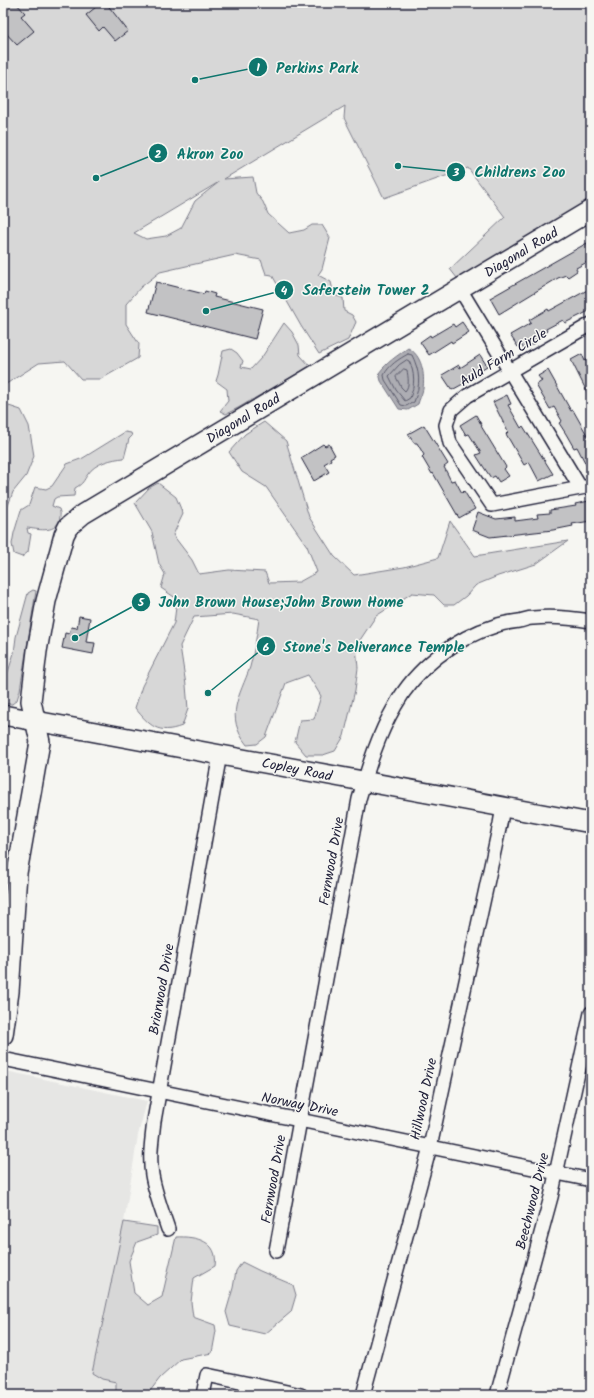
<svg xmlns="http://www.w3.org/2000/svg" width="594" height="1398" viewBox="0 0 594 1398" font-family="Kalam,sans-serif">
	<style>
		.built { fill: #e6e6e4 }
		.green { fill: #d7d7d7; stroke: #7c7c89; fill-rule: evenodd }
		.water { fill: #adadb3; stroke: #757583 }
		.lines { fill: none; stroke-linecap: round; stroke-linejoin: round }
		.shore { stroke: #5a5a6b; stroke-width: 1 }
		.building { fill: #c2c2c4; stroke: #22223b }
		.street-casing { stroke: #22223b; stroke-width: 16 }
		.secondary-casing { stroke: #22223b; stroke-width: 22 }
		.street { stroke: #f6f6f2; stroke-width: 13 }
		.secondary { stroke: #f6f6f2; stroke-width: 19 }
		.labels { text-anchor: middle; stroke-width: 3; stroke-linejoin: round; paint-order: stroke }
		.street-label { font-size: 14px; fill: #22223b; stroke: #f6f6f2 }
		.leader { fill: none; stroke: #0f766e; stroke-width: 1.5 }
		.callout-dot { fill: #0f766e; stroke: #f6f6f2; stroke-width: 1.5 }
		.mark-label { font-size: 12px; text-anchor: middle; font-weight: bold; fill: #fff }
		.callout-label { font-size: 15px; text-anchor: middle; font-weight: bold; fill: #0f766e; stroke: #f6f6f2; stroke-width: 3; stroke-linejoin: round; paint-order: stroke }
	</style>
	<rect width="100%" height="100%" fill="#f6f6f2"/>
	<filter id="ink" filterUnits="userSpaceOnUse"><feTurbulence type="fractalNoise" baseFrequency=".025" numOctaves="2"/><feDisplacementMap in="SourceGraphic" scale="8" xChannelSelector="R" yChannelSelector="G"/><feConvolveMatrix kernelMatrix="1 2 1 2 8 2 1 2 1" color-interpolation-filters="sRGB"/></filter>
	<g filter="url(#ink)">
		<polygon class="built" points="6,1071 147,1101 138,1135 124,1222 93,1373 126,1379 122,1395 3,1395 3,1093"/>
		<g class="green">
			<path d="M3 3H591V210L522 243 457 278 450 269 505 217 468 168 384 198 344 118 345 106 224 179 253 177 256 193 263 202 268 214 289 233 304 230 312 225H322L330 238 322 269 318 275 331 282 334 295 343 298 344 311 352 315 356 322 348 340 319 354 301 326 272 275 266 274 261 260 235 255 160 272 141 287 126 304V324L139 344 138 358 101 379H81L65 361 39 363 3 386ZM219 182 195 201 181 228 166 236 146 239 134 233Z"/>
			<polygon points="284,323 292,332 299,345 300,355 310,366 238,408 226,414 220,411 228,401 227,389 216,381 218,375 223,351 231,349 237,353 243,361 241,367 251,369 262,357"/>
			<polygon points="3,404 21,410 29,426 34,456 26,476 13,492 3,519"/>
			<path d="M264 422 286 441 309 517 334 556 354 575 404 567 438 558 450 521 475 556 568 541 536 564 498 576 476 585 466 596 454 605H444L434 595 412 593 376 616 356 646 358 668 355 690 344 736 335 751 323 755H306L295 742 300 720 314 719 321 696 308 675 286 683 266 737 257 744 247 745C224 716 240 696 250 667 254 652 257 634 259 619L233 614 194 617 180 646 186 685 188 709 182 726C158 735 150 726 135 708L142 686 174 623 177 599 161 588 165 574 159 564 152 532 135 503 149 488 158 483 176 497 183 514 173 535 192 560 199 574 229 570 265 572 269 583 299 582 317 572 307 546 266 487 242 472 229 452 245 434Z"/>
			<path d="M125 432 131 433 132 436 129 439 124 458C112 459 95 463 88 474 83 481 84 483 75 488L74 496 57 497 54 499 52 506 59 509C61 514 60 517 59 521 54 534 37 529 27 528L28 533 31 534 28 552 22 557 14 554 12 544 14 533 21 510 29 505 35 487 46 489 52 486 67 464 83 458Z"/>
			<polygon points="33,590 36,591 20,690 17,700 12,704 3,703 3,679 8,672 14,653 16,637 28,593"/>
			<path d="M124 1222 157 1227V1235L137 1242 129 1261 134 1293 148 1305 162 1297 176 1237C196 1236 219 1241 215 1266L194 1278 191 1302 193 1317 215 1325 216 1331 212 1353 181 1359 160 1378 147 1395H116V1382L102 1379 92 1373Z"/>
			<polygon points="242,1262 260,1271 293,1285 296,1295 291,1312 265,1334 230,1326 226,1312 233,1288 236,1271"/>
		</g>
		<path class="water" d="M408 348C422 355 425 374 423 389 422 394 419 400 418 404L408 410 399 409 381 381 379 373C387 362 397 356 408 348Z"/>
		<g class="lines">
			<g class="shore">
				<path d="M408 354 412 355C420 372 421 384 414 402L406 406 401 405 385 380 384 375C389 365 399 359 408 354Z"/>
				<path d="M407 360 409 361C415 373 415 385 410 398L405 401 396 390 389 376 399 365Z"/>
				<path d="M404 369 407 370C408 377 410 386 405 391L401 387 396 377Z"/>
			</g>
		</g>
		<g class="building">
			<polygon points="6,3 16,3 25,13 21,16 34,31 17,45 3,30 3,6"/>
			<polygon points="101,3 106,3 128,31 115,41 103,27 99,31 86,15"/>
			<polygon points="587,243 591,251 591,260 576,268 577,271 568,277 566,275 558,278 499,314 490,298"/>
			<polygon points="156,282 204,294 205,291 215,294 214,297 263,309 255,339 148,312"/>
			<polygon points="591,288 591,310 565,323 563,320 546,329 547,331 534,339 536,342 524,349 521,345 518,347 510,335 531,323 529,320 548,309 549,311"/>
			<polygon points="462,322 469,332 452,343 451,341 429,355 420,342 430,335 431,337 453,324 455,327"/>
			<polygon points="582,354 585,361 591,358 591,400 571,360"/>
			<polygon points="480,355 487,366 479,371 481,374 452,390 442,375 459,365 460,368"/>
			<polygon points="548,370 571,411 573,410 591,442 591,474 577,447 574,448 566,434 559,423 562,421 554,407 550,409 536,385 542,381 538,376"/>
			<polygon points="507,395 511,404 508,405 521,428 523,426 553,474 539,481 529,462 524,465 506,434 508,432 493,402"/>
			<polygon points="476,415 482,426 481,426 506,467 504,469 509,476 499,482 495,476 491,478 483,466 476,455 481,453 469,434 466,435 460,425"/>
			<polygon points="424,425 448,464 444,467 451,481 455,480 462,493 464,491 475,509 459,518 433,473 432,474 422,457 424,455 417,443 414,443 408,434"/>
			<polygon points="323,444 325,446 329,444 335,455 330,458 331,460 324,464 329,472 314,481 301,458"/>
			<polygon points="589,501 590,508 591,508 591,521 572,524 573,526 553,530 490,537 472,530 478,512 496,519 515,517 515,521 538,518 537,514 550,513 550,510 576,506 575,504"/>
			<polygon points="79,616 90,618 86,642 95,643 93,654 62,648 65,633 69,634 71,627 77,628"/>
		</g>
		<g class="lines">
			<g class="street-casing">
				<g id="street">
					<polyline points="460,289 580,487"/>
					<polyline points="591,324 467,396 451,410 446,425 450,443 492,505 591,486"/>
					<polyline points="3,1059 591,1180"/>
					<path d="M168 1229C162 1211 155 1193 152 1175 149 1157 152 1139 154 1121L220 754"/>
					<path d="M276 1251 359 799C368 768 378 735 395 706 415 669 455 638 495 626 503 623 511 622 519 621 524 620 528 618 533 618 553 616 572 618 591 621"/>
					<polyline points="203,1395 207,1375 301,1395"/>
					<polyline points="363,1395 430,1147 500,824 503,807"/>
					<polyline points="497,1395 551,1197 591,1013"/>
				</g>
			</g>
			<g class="secondary-casing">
				<g id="secondary">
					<polyline points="3,715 591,823"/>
					<polyline points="3,1035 9,992 17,873 40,742 31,701 37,651 46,601 64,535 68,527 83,514 591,210"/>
				</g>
			</g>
			<use href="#street" class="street"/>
			<use href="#secondary" class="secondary"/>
		</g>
	</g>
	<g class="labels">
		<g class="street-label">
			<text transform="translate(521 252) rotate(-31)" y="5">Diagonal Road</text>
			<text transform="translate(503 357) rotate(-31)" y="5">Auld Farm Circle</text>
			<text transform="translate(243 418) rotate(-31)" y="5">Diagonal Road</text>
			<text transform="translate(297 769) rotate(11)" y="5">Copley Road</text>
			<text transform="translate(331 861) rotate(-80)" y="5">Fernwood Drive</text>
			<text transform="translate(161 989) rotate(-80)" y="5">Briarwood Drive</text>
			<text transform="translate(423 1099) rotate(-78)" y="5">Hillwood Drive</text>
			<text transform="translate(300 1104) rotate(11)" y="5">Norway Drive</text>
			<text transform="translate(273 1179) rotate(-80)" y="5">Fernwood Drive</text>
			<text transform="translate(532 1201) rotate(-76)" y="5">Beechwood Drive</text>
		</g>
	</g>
	<path class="leader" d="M195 80L258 67M96 178L158 153M398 166L456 172M206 311L284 290M75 638L141 602M208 693L266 646"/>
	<g class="callout-dot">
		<circle cx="195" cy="80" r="4"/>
		<circle cx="96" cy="178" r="4"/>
		<circle cx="398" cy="166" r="4"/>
		<circle cx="206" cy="311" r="4"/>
		<circle cx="75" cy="638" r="4"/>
		<circle cx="208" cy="693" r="4"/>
		<circle cx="258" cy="67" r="10"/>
		<circle cx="158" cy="153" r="10"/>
		<circle cx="456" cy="172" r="10"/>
		<circle cx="284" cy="290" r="10"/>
		<circle cx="141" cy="602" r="10"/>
		<circle cx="266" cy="646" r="10"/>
	</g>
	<g class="mark-label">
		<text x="258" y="71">1</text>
		<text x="158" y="158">2</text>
		<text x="456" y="176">3</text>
		<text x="284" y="294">4</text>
		<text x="141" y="606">5</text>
		<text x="266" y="651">6</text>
	</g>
	<g class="callout-label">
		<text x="317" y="73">Perkins Park</text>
		<text x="210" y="159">Akron Zoo</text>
		<text x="520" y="177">Childrens Zoo</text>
		<text x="366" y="295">Saferstein Tower 2</text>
		<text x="281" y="607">John Brown House;John Brown Home</text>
		<text x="374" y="652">Stone's Deliverance Temple</text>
	</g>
	<rect width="594" height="1398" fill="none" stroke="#f6f6f2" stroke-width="16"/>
	<rect x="8" y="8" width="578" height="1382" fill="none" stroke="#22223b" stroke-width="1.5" filter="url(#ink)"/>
</svg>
